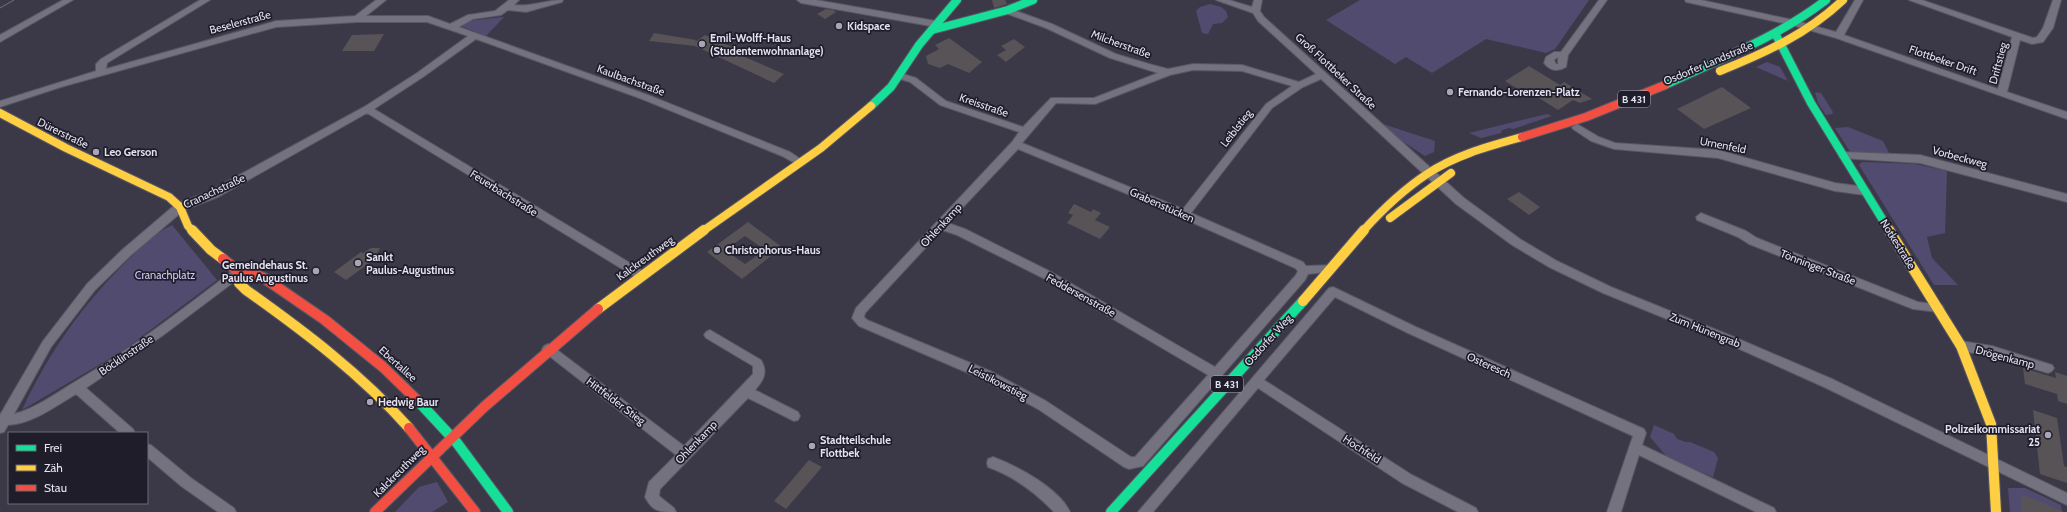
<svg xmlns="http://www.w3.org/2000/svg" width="2067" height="512" viewBox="0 0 2067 512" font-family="Cabin,sans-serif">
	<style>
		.green { fill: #514c6f }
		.building { fill: #585357; fill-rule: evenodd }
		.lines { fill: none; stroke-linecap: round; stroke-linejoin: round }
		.street-casing { stroke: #595765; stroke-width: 2 }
		.fast-far1-casing { stroke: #595765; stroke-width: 10 }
		.fast-casing { stroke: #595765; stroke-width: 12 }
		.slow-far1-casing { stroke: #595765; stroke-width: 10 }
		.slow-casing { stroke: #595765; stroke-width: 12 }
		.jam-far1-casing { stroke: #595765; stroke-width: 10 }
		.jam-casing { stroke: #595765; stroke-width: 12 }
		.street { fill: #73727e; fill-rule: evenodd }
		.fast-far1 { stroke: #16e098; stroke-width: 8 }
		.fast { stroke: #16e098; stroke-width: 10 }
		.slow-far1 { stroke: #ffcf43; stroke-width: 8 }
		.slow { stroke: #ffcf43; stroke-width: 10 }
		.jam-far1 { stroke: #f24e42; stroke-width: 8 }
		.jam { stroke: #f24e42; stroke-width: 10 }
		.tram { stroke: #72707c; stroke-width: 1 }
		.poi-dot { fill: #a8a6b6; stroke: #1e1d29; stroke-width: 1.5 }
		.labels { text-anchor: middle; stroke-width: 3.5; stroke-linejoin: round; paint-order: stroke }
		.shield { fill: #1e1d29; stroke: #a8a6b6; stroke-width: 1 }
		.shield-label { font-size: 10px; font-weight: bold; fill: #e3e1f2 }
		.street-label { font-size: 11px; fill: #e3e1f2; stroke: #1e1d29 }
		.poi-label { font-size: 11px; font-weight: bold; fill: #e3e1f2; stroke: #1e1d29; text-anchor: start }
		.park-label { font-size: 11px; fill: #cfc9f9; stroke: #1e1d29 }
	</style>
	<rect width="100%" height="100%" fill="#3b3948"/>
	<g class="green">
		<polygon points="1360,0 1589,0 1555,49 1546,53 1486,39 1432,73 1406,57 1395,64 1326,20"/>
		<polygon points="1210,4 1221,7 1226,11 1228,17 1222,23 1213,24 1208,34 1202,33 1196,11 1200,7"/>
		<polygon points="504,17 486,36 461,26 467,21"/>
		<polygon points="1767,62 1780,67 1788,81 1756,67"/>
		<polygon points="1815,92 1821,93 1833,112 1832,114 1826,115 1818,103"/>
		<polygon points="1547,114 1552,116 1513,129 1509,128 1502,130 1501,133 1481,138 1469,133"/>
		<polygon points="1383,124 1435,141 1434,152 1425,156 1399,139"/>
		<polygon points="1848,127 1883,141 1889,153 1853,153 1849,150 1835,128"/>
		<polygon points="1862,162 1915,164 1947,171 1945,233 1927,237 1932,258 1958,285 1934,285 1859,165"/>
		<path d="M172 225 217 280 121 352 22 410C49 352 83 304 129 259 142 246 155 233 172 225Z"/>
		<polygon points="1654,425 1674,434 1677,439 1686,442 1690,442 1714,452 1718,458 1713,477 1668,458 1650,437"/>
		<polygon points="437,482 448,502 432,512 395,512 419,487"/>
		<polygon points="2008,488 2025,488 2061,505 2062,512 2010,512"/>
	</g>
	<g class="building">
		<polygon points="992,0 1005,0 1007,4 994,8"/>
		<polygon points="826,9 833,10 836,12 825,19 817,14"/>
		<polygon points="654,33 696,40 695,42 705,35 736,49 733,52 784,74 774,83 695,46 649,41"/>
		<polygon points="384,34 374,51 342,51 352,35"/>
		<polygon points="949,38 982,62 969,73 948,64 940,68 928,64 926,56 939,49 935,45"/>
		<polygon points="1014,39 1025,47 1006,62 997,55 1006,50 1001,46"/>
		<polygon points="1529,66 1560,85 1564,82 1592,99 1580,103 1573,100 1558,110 1528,91 1524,93 1505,81"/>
		<polygon points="1722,87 1751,108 1704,129 1677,109"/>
		<polygon points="1519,192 1540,207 1529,215 1507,199"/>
		<polygon points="1074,204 1091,212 1093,209 1101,213 1095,220 1110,227 1100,239 1067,223 1073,215 1068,213"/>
		<path d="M748 222 782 247 742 279 707 252ZM745 236 765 250 745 264 725 250Z"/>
		<polygon points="371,248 380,248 375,259 346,280 334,272 361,252 363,253"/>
		<polygon points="2023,368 2056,378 2055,372 2067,376 2067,404 2058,401 2057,394 2025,384"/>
		<polygon points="2033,410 2057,418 2064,466 2067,467 2067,483 2040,474"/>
		<polygon points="809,460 822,467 786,509 774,501"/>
		<polygon points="2021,494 2064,512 2021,512"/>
	</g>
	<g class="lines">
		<g class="street-casing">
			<g id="street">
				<polygon points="63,0 73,0 0,42 0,35"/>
				<path d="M200 0H210L107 63 106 69 276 21 355 16 376 0H386L366 16H428L450 24 468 15 495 11 509 0H519L514 5C531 7 546 0 563 0L562 2 526 12 508 10 501 15 473 19 459 27 648 95 790 152 805 162 800 166 782 156 642 99 476 39 423 77 374 109 645 272 647 275 645 278H637L367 113 218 197 184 210 130 256 95 290 51 347 14 414C36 408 55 394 73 383 130 350 183 309 235 269H243L245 272 243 275 162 336 86 388 133 429 135 433H120L76 394C56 406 32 424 8 425L4 432 0 433V415L43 341 87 284 122 250 176 204 210 191 364 107 417 73 468 36 427 22H357L276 27 61 87 0 107V101L96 71V64L101 59Z"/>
				<polygon points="797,0 816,0 936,21 941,24 936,27 801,3"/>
				<path d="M1216 0H1229L1252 7 1254 0H1262L1260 11 1264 17 1464 198 1520 239 1557 261 1611 287 1734 337 1832 379 2067 493V505L1824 387 1726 343 1603 293 1549 267 1512 245 1456 204 1321 79 1303 87 1272 108 1191 213 1303 262 1306 266 1335 265 1337 268 1335 271 1308 274 1305 280 1143 466 1129 469 1124 467 1038 409 982 379 859 326 852 318 856 308 1012 142 1019 132 940 105 910 82 897 78 895 76 897 74 900 73 916 78 946 101 1023 127 1051 98H1094L1158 73 1110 58 1046 28 1005 13 1004 11 1008 8 1052 24 1116 54 1149 64 1168 69 1193 64 1242 65 1299 82 1316 74 1258 21 1253 13ZM1193 70 1242 71 1292 86 1266 104 1183 209 1022 143 1056 103 1095 104 1170 75ZM1018 149 1130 195 1295 268 1298 271 1296 275 1215 367 1053 273 965 229 948 223ZM942 230 957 235 1045 279 1208 375 1135 457H1131L1046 401 990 371 867 320 864 317 865 313Z"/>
				<path d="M1599 0H1607L1568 55 1566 67C1558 72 1550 71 1544 63L1546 57 1554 52H1561ZM1558 57V64H1556L1554 60Z"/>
				<polygon points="1685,0 1701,0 1793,20 1836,32 1855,0 1863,0 1844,35 1998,89 2012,37 1909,0 1922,0 2033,38 2037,37 2043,28 2053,0 2061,0 2053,28 2043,42 2032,44 2020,40 2007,92 2067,112 2067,119 1836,38 1792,25 1686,2"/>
				<polygon points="1577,124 1599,137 1615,143 1718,150 1835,183 1865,187 1870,191 1865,195 1835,191 1718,158 1614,149 1591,141 1573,129 1572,127"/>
				<polygon points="1844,152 1920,155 2067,194 2067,202 1920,163 1840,158 1839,156"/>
				<polygon points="1701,213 1746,231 1757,238 1918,302 1942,305 1944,308 1942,311 1938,312 1913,309 1749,244 1738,237 1697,220 1696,217"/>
				<polygon points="1333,287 1416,327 1644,429 1646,433 1642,445 1774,508 1776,512 1756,512 1639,455 1621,512 1607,512 1633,436 1408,333 1335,297 1264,380 1412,475 1476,508 1478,512 1458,512 1402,483 1258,388 1153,512 1138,512 1329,288"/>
				<path d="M710 330 761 360C768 372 764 380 755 390L798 412 800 416 798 420 794 421 748 398 660 489 659 496 674 508 676 512C659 512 653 512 645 497L649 482 676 455 544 352 542 349 544 346 548 344 552 346 684 446 753 374V366L706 338 704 335 706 332Z"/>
				<polygon points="1961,341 1992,346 2052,365 2054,368 2052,371 2048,373 1992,356 1961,351 1957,349 1955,346 1957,343"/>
				<polygon points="147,444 151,445 191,478 234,508 236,512 218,512 181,486 147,457"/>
				<path d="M993 457C1017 466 1059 488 1070 512H1054C1035 492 1015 477 988 467L987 463 988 459Z"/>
			</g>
		</g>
		<g class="fast-far1-casing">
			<g id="fast-far1">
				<polyline points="932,30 1008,10 1033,0"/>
				<polyline points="1775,33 1811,103 1889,230"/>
				<path d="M1665 85C1720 59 1778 37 1826 0"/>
				<polyline points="871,106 891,87 919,45 957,0"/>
			</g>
		</g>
		<g class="fast-casing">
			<g id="fast">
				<polyline points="419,402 457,443 508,512"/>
				<polyline points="1111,512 1303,301"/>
			</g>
		</g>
		<g class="slow-far1-casing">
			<g id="slow-far1">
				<path d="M1720 71C1765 53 1807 34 1843 0"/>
				<polyline points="0,113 66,148 169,197 180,207 188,226 193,231"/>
				<polyline points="1390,218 1451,173"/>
				<polyline points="703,231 821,148 871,106"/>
				<path d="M1363 231C1382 210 1403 190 1427 174 1455 155 1490 146 1522 137"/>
			</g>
		</g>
		<g class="slow-casing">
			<g id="slow">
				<polyline points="192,230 211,250 223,259"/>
				<polyline points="1889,230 1961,346 1991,424 1996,512"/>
				<path d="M239 272V283L246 290C305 332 361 374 409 428"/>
				<polyline points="1303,301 1364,230"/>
				<polyline points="598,309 704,230"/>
			</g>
		</g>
		<g class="jam-far1-casing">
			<polyline id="jam-far1" points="1522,137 1586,117 1665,85"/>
		</g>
		<g class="jam-casing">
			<g id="jam">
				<polyline points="223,259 239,272 252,273 264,278 325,320 383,367 419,402"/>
				<polyline points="409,428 475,512"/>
				<polyline points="375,512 484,407 598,309"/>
			</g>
		</g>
		<use href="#street" class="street"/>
		<use href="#fast-far1" class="fast-far1"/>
		<use href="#fast" class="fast"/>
		<use href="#slow-far1" class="slow-far1"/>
		<use href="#slow" class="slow"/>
		<use href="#jam-far1" class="jam-far1"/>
		<use href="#jam" class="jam"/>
		<polyline class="tram" points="0,8 14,0"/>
	</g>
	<g class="poi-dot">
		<circle cx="839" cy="26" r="4"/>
		<circle cx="702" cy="44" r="4"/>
		<circle cx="1450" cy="92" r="4"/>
		<circle cx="96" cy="152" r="4"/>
		<circle cx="717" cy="250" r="4"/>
		<circle cx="358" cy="263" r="4"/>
		<circle cx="316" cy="271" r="4"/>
		<circle cx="370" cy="402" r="4"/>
		<circle cx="2048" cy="435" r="4"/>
		<circle cx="812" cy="446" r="4"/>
	</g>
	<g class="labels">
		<g class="shield">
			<rect x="1618" y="91" width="32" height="16" rx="3"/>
			<rect x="1211" y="376" width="32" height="16" rx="3"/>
		</g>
		<g class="shield-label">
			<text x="1634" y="103">B 431</text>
			<text x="1227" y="388">B 431</text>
		</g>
		<g class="street-label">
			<text transform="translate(240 22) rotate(-15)" y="4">Beselerstraße</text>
			<text transform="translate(1121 44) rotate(20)" y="4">Milcherstraße</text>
			<text transform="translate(1943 60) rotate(19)" y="4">Flottbeker Drift</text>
			<text transform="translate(1708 63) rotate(-23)" y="4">Osdorfer Landstraße</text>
			<text transform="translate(1998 63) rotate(-75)" y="4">Driftstieg</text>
			<text transform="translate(1336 71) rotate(43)" y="4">Groß Flottbeker Straße</text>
			<text transform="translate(631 80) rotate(20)" y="4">Kaulbachstraße</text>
			<text transform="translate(984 105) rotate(19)" y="4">Kreisstraße</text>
			<text transform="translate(1236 128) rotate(-52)" y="4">Leiblstieg</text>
			<text transform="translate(63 133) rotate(26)" y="4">Dürerstraße</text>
			<text transform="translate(1723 145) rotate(11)" y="4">Urnenfeld</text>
			<text transform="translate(1960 157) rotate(15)" y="4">Vorbeckweg</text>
			<text transform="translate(214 191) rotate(-25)" y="4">Cranachstraße</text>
			<text transform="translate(504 193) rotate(32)" y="4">Feuerbachstraße</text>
			<text transform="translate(1162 205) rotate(24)" y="4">Grabenstücken</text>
			<text transform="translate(941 225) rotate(-47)" y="4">Ohlenkamp</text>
			<text transform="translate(1898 244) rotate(58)" y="4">Notkestraße</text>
			<text transform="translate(645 258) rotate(-36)" y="4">Kalckreuthweg</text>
			<text transform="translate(1818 267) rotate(21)" y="4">Tönninger Straße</text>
			<text transform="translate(1081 295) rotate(29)" y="4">Feddersenstraße</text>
			<text transform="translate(1705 330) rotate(22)" y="4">Zum Hünengrab</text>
			<text transform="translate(1268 340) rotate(-48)" y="4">Osdorfer Weg</text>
			<text transform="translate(126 355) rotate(-34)" y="4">Böcklinstraße</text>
			<text transform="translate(2005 357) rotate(15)" y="4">Drögenkamp</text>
			<text transform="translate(398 364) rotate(42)" y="4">Ebertallee</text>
			<text transform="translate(1489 365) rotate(24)" y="4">Osteresch</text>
			<text transform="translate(998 382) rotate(27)" y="4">Leistikowstieg</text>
			<text transform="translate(616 401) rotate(37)" y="4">Hittfelder Stieg</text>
			<text transform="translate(696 442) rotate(-46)" y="4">Ohlenkamp</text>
			<text transform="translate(1362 449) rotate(33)" y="4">Hochfeld</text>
			<text transform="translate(399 471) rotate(-45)" y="4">Kalckreuthweg</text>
		</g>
		<g class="poi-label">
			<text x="847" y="30">Kidspace</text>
			<text x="710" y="42">Emil-Wolff-Haus<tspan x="710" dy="13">(Studentenwohnanlage)</tspan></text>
			<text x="1458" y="96">Fernando-Lorenzen-Platz</text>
			<text x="104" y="156">Leo Gerson</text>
			<text x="725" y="254">Christophorus-Haus</text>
			<text x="366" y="261">Sankt<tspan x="366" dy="13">Paulus-Augustinus</tspan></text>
			<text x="308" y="269" text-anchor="end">Gemeindehaus St.<tspan x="308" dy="13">Paulus Augustinus</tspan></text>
			<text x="378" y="406">Hedwig Baur</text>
			<text x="2040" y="433" text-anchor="end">Polizeikommissariat<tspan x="2040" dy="13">25</tspan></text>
			<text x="820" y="444">Stadtteilschule<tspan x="820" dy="13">Flottbek</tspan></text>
		</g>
		<g class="park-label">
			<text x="165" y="279">Cranachplatz</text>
		</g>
	</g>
	<rect x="8" y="432" width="140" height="72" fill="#1e1d29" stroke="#6d6b79"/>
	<rect x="16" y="445" width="20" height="6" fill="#16e098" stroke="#6d6b79"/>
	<text x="44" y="452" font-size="12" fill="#e3e1f2">Frei</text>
	<rect x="16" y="465" width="20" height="6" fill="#ffcf43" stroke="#6d6b79"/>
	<text x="44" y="472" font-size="12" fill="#e3e1f2">Zäh</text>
	<rect x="16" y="485" width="20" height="6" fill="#f24e42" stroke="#6d6b79"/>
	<text x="44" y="492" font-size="12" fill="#e3e1f2">Stau</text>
</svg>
